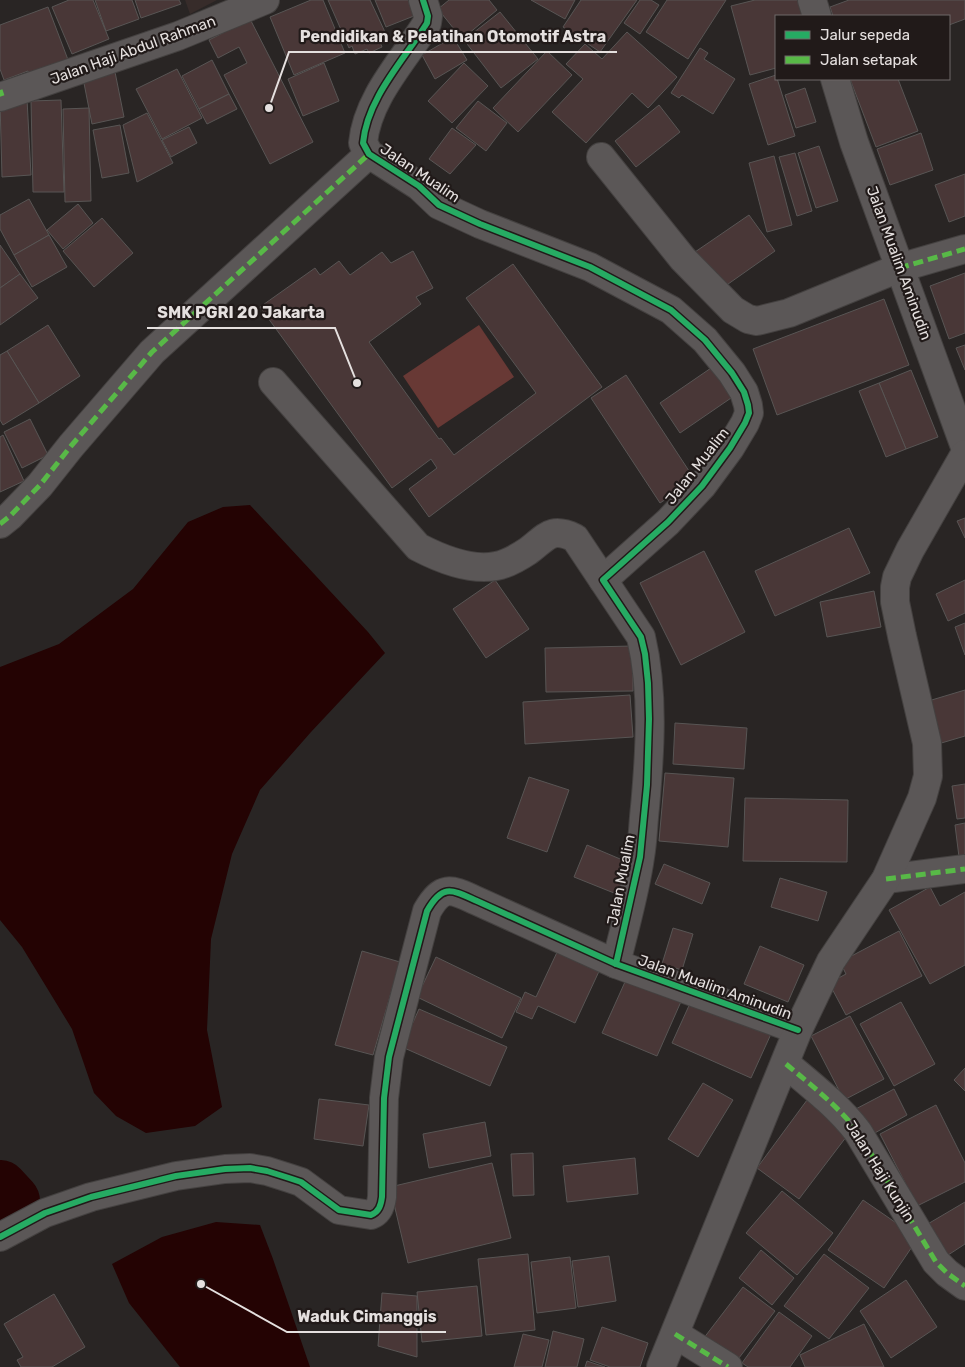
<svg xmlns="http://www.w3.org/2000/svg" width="965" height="1367" viewBox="0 0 965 1367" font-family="Rubik,sans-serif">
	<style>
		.built { fill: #372c2a }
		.green { fill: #683935 }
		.water { fill: #240303 }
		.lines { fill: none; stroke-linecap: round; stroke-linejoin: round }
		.river { stroke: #240303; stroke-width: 56 }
		.building { fill: #493737; stroke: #585554 }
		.minor-casing { stroke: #444140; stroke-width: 30 }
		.minor { stroke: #5b5757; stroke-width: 28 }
		.quiet { stroke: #58b947; stroke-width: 5; stroke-dasharray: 10 5; stroke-linecap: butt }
		.cycleway-casing { stroke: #211a19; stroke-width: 9 }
		.cycleway { stroke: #26ab63; stroke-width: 6 }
		.labels { text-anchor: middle; stroke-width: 4.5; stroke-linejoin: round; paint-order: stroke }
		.street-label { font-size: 15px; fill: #e5e0df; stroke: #211a19 }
		.leader { fill: none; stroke: #e5e0df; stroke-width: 2 }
		.callout-dot { fill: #e5e0df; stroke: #211a19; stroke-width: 2 }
		.callout-label { font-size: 16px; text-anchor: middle; font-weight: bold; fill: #e5e0df; stroke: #211a19; stroke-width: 4.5; stroke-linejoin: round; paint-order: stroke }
	</style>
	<rect width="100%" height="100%" fill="#292524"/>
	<polygon class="built" points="185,0 217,0 190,14"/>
	<polygon class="green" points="479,325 514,377 438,428 403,376"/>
	<g class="water">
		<polygon points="250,505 368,632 385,653 311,732 260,790 232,854 211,939 207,1030 222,1107 195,1126 146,1133 116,1116 94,1093 72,1029 22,947 0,920 0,667 59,644 133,589 188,522 223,507"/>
		<polygon points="216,1222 260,1225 273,1259 310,1367 180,1367 129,1303 112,1264 162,1237"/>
	</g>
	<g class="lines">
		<polyline class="river" points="0,1188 12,1201"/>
	</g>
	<g class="building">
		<polygon points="69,0 93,0 109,39 72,54 52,7"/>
		<polygon points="95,0 132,0 139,19 106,31"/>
		<polygon points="135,0 179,0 181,4 141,18"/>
		<polygon points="311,0 323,0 345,53 294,75 270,17"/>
		<polygon points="328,0 370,0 385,32 380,35 382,41 380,42 382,47 369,53 367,49 355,54 352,46 349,48"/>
		<polygon points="375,0 420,0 424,12 386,27"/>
		<polygon points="449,0 489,0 497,10 462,39 438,9"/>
		<polygon points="531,0 575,0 565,19"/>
		<polygon points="581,0 637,0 600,52 563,27"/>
		<polygon points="640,0 651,0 659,5 640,34 624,23"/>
		<polygon points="667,0 726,0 688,59 646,32"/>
		<polygon points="755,0 804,0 808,16 776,16 776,68 750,75 731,6"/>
		<polygon points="849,0 965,0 965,19 949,25 949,16 833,16 830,7"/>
		<polygon points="48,7 70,65 31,80 28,71 4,80 0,69 0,25"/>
		<polygon points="500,12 538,59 501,88 464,40"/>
		<polygon points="250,19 313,142 270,164 224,75 247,63 239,47 218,58 209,40"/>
		<polygon points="627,32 677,77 648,108 632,93 586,143 552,112 583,79 566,64 585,44 602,59"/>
		<polygon points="453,37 467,60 435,79 422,55"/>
		<polygon points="700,48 708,53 704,59 735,79 713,114 682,95 679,98 671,93"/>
		<polygon points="547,51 572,75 518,132 493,108"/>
		<polygon points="212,60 229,94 199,109 182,76"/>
		<polygon points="324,63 339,101 303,116 288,79"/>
		<polygon points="464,63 488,86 452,123 428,101"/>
		<polygon points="114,67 124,117 92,124 82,73"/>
		<polygon points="177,69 202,118 162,139 136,89"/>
		<polygon points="776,75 795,136 768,145 749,84"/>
		<polygon points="850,79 898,79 918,131 876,147"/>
		<polygon points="805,88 816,122 796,128 785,95"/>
		<polygon points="229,94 237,109 207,124 199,109"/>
		<polygon points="27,99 31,175 2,177 0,101"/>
		<polygon points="61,100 64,192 33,192 31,101"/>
		<polygon points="478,101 507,123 486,151 456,128"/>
		<polygon points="659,105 680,132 636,167 615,141"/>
		<polygon points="89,108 91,201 65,202 63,109"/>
		<polygon points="147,113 173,163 137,182 123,125"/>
		<polygon points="120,125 129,173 102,178 93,130"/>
		<polygon points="189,127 197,143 171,157 162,140"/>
		<polygon points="452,128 476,145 450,174 429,159"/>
		<polygon points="921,133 933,170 890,185 877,149"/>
		<polygon points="819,146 838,201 816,208 798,153"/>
		<polygon points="795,153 812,211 797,216 779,157"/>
		<polygon points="774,156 792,225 767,232 749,163"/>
		<polygon points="965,174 965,216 949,222 935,185"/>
		<polygon points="29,199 49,235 14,255 0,229 0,215"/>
		<polygon points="78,204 93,223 63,249 47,230"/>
		<polygon points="749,215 775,251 721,289 695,252"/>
		<polygon points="102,218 133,253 94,287 63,251"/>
		<polygon points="49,235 67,267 32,287 14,255"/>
		<polygon points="0,245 20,274 0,288"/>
		<polygon points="413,251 433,288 416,297 421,304 369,342 439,439 441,438 454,455 536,393 466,298 513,264 602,387 429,517 409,489 437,468 431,459 392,488 260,307 315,268 320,275 339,261 350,275 382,252 391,263"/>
		<polygon points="965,273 965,333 949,339 930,286"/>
		<polygon points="20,274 38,298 0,325 0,288"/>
		<polygon points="884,299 909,365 777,415 753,349"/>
		<polygon points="48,325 80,376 39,403 7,351"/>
		<polygon points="965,345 965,370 956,348"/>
		<polygon points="7,351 39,403 3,425 0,420 0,355"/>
		<polygon points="714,366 734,396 680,433 660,403"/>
		<polygon points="911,370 938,437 906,449 879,383"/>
		<polygon points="626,375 695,480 660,503 591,398"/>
		<polygon points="879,383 906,449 886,457 859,391"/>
		<polygon points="30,419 48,455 22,468 4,432"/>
		<polygon points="3,435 24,481 0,492 0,437"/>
		<polygon points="965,518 965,538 957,521"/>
		<polygon points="849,528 870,573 775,616 755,571"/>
		<polygon points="704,551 745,632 681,665 640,583"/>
		<polygon points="495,580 529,629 486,658 453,609"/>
		<polygon points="965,580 965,613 948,621 936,594"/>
		<polygon points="874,591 881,627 827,637 820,602"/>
		<polygon points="965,623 965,655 955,627"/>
		<polygon points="633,646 633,691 546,692 545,648"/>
		<polygon points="965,690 965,736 938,744 925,702"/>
		<polygon points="630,695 633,737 525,744 523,702"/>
		<polygon points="675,723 747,728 744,769 673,764"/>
		<polygon points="665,773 734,778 728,847 659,841"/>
		<polygon points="529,777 569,790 547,852 507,838"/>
		<polygon points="965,784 965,818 957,819 952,786"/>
		<polygon points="745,798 848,800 847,862 743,861"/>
		<polygon points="965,823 965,856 959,857 955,825"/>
		<polygon points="587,845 632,864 619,895 574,877"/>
		<polygon points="664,864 710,883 702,904 655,884"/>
		<polygon points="780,878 827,892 818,921 771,907"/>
		<polygon points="930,887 940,906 965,892 965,965 930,984 889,910"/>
		<polygon points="673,928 693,934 682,970 662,964"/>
		<polygon points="899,931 922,976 846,1015 829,983 846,974 840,962"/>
		<polygon points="760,946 804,965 788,1002 744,984"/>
		<polygon points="559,948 601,967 575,1023 538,1006 532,1019 516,1012 525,992 536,997"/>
		<polygon points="362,951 400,962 373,1055 335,1045"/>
		<polygon points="436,957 521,998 502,1038 417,997"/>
		<polygon points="629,973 683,997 657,1056 602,1033"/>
		<polygon points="692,999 771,1034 751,1078 672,1043"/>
		<polygon points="901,1002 935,1064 894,1086 860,1024"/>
		<polygon points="419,1009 507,1047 490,1086 402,1047"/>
		<polygon points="850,1016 884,1079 844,1100 811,1036"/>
		<polygon points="965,1068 965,1091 954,1080"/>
		<polygon points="703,1083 733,1100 698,1157 668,1139"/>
		<polygon points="894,1089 907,1115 864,1139 850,1112"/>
		<polygon points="810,1096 853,1128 799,1199 757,1168"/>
		<polygon points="319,1099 369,1105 363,1146 314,1139"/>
		<polygon points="936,1105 965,1163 965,1182 917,1206 880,1134"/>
		<polygon points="485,1122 491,1156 429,1168 423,1134"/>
		<polygon points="533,1153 534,1195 513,1196 511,1154"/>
		<polygon points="635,1158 638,1194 567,1202 563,1166"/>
		<polygon points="492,1163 511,1238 408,1263 390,1187"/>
		<polygon points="782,1191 833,1233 797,1275 746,1233"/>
		<polygon points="863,1200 918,1238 884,1288 828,1250"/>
		<polygon points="965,1202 965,1244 945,1257 926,1225"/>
		<polygon points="761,1250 794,1278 772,1305 739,1278"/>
		<polygon points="528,1254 535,1330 486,1335 478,1259"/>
		<polygon points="824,1254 869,1288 829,1339 784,1306"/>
		<polygon points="609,1256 616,1301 578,1307 572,1261"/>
		<polygon points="570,1257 576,1308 537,1313 531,1262"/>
		<polygon points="906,1280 937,1327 891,1358 860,1311"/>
		<polygon points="477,1286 482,1336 422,1342 417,1292"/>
		<polygon points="743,1287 775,1311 732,1367 700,1343"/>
		<polygon points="382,1293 417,1296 417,1357 378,1346"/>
		<polygon points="54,1294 85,1347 52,1367 21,1367 17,1360 23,1357 4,1324"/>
		<polygon points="779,1312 812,1336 790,1367 748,1367 742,1363"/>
		<polygon points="864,1324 884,1367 805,1367 800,1355"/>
		<polygon points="602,1327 648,1343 640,1367 610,1367 590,1360"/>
		<polygon points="553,1331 584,1339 577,1367 545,1367"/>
		<polygon points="523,1334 549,1340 542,1367 514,1367"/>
		<polygon points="587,1361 605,1367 585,1367"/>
	</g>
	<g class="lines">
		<g class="minor-casing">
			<g id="minor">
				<path d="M423 0 428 16 427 23C404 60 367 98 363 143L369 154 419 186 439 205 480 224 590 267 671 310 705 340 732 373 744 392 748 405 749 413 745 423 730 448 702 486 668 522 603 580"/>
				<polyline points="812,0 817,16"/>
				<polyline points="835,79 854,142 965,447"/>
				<polyline points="0,97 178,36 265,0"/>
				<polyline points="601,157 683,259 733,310 748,319 757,321 789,313 899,268 965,249"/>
				<path d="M273 382 418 547C441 559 470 571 496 566 507 564 519 557 528 551 546 538 550 526 575 538L641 637C654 692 650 752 645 807 643 824 643 840 640 857 635 893 624 929 616 964"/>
				<polyline points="0,524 10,516 40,485 71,446 152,352 369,154"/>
				<polyline points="886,879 965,869"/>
				<path d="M786 1064C811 1085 838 1106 858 1132L936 1262 947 1273 965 1286"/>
				<path d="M0 1237 45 1213 91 1197 176 1176 225 1169 250 1168 267 1171 289 1178 301 1182 339 1210 371 1215C379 1212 381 1205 382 1197L384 1098 389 1057 427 911C443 883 452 890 477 901L616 964 798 1030"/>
				<polyline points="675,1334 728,1367"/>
				<polyline points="661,1367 798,1030 831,961 886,879 922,798 928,776 927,743 902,636 895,602 895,587 897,577 910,550 965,454"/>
			</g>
		</g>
		<use href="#minor" class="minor"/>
		<g class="quiet">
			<polyline points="0,90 2,96"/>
			<polyline points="899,268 965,249"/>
			<polyline points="0,524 10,516 40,485 71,446 152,352 369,154"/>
			<polyline points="886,879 965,869"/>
			<path d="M786 1064C811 1085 838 1106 858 1132L936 1262 947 1273 965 1286"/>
			<polyline points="675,1334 728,1367"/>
		</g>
		<g class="cycleway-casing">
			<g id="cycleway">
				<path d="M423 0 428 16 427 23C404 60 367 98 363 143L369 154 419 186 439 205 480 224 590 267 671 310 705 340 732 373 744 392 748 405 749 413 745 423 730 448 702 486 668 522 603 580 641 637 645 654 648 683 649 719 647 785 640 857 616 964"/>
				<path d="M0 1237 45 1213 91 1197 176 1176 225 1169 250 1168 267 1171 289 1178 301 1182 339 1210 371 1215C379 1212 381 1205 382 1197L384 1098 389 1057 427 911C443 883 452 890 477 901L616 964 798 1030"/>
			</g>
		</g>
		<use href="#cycleway" class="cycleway"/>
	</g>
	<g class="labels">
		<g class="street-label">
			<text transform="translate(133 50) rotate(-20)" y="5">Jalan Haji Abdul Rahman</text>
			<text transform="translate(420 173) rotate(34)" y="5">Jalan Mualim</text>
			<text transform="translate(899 263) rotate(70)" y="5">Jalan Mualim Aminudin</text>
			<text transform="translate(697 466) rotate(-52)" y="5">Jalan Mualim</text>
			<text transform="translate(621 880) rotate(-79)" y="5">Jalan Mualim</text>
			<text transform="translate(715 987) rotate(20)" y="5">Jalan Mualim Aminudin</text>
			<text transform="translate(880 1171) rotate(58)" y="5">Jalan Haji Kunjin</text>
		</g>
	</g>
	<path class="leader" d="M269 108L289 52H617M357 383L335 328H147M201 1284L287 1332H446"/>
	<g class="callout-dot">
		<circle cx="269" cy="108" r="5"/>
		<circle cx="357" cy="383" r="5"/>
		<circle cx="201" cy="1284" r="5"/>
	</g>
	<g class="callout-label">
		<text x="453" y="42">Pendidikan &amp; Pelatihan Otomotif Astra</text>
		<text x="241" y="318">SMK PGRI 20 Jakarta</text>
		<text x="367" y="1322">Waduk Cimanggis</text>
	</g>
	<rect x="775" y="15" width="175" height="65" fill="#211a19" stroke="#6f6968"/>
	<rect x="785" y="31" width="25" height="8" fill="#26ab63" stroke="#6f6968"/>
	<text x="820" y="40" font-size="15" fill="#e5e0df">Jalur sepeda</text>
	<rect x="785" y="56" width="25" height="8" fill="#58b947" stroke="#6f6968"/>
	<text x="820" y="65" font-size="15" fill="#e5e0df">Jalan setapak</text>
</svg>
